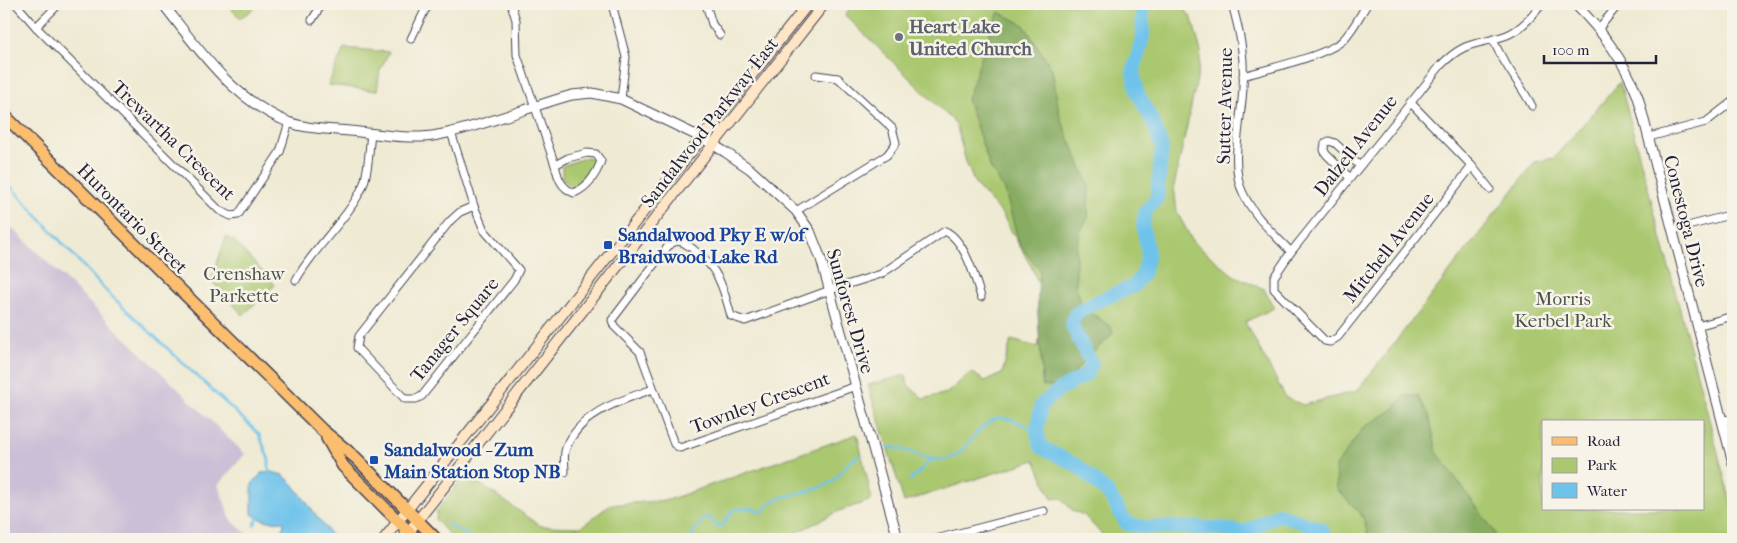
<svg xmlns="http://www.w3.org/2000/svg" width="1737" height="543" viewBox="0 0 1737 543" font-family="'IM FELL French Canon',serif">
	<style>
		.industrial { fill: #cabfd6 }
		.green { fill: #aac86f; stroke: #667555; fill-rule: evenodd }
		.forest { fill: #87ac62; stroke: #54674e }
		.water { fill: #6ec3eb; stroke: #487293 }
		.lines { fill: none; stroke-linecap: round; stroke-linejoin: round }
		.stream { stroke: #6ec3eb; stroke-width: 2.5 }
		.river { stroke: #6ec3eb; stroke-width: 14 }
		.minor-casing { stroke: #414052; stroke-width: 9 }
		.tertiary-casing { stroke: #414052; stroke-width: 11 }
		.secondary-casing { stroke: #414052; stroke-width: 12 }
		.primary-casing { stroke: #414052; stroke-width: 14 }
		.minor { stroke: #fff; stroke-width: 7 }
		.tertiary { stroke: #fff; stroke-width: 9 }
		.secondary { stroke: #fde5c5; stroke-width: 10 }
		.primary { stroke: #fbbd6e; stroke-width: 11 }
		.worship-dot { fill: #6b7280; stroke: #f7f3e8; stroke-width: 2 }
		.transit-dot { fill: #1a4fb4; stroke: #f7f3e8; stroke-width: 2 }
		.labels { text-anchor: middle; stroke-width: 5; stroke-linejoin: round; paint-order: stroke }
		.worship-label { font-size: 19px; font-weight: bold; fill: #5b616d; stroke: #f7f3e8; text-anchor: start }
		.street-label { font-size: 19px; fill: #22223b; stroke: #f7f3e8 }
		.transit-label { font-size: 19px; font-weight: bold; fill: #164399; stroke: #f7f3e8; text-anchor: start }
		.park-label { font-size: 19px; fill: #4b544b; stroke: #f7f3e8 }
	</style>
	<rect width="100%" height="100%" fill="#f7f3e8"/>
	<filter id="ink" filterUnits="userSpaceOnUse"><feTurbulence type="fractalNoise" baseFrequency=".02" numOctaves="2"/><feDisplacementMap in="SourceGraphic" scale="10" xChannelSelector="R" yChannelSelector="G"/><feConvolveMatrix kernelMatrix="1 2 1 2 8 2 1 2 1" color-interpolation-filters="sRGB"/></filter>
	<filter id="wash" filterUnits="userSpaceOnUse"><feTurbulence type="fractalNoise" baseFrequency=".0096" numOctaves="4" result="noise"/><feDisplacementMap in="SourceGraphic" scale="20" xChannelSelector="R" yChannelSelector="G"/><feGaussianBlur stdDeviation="1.12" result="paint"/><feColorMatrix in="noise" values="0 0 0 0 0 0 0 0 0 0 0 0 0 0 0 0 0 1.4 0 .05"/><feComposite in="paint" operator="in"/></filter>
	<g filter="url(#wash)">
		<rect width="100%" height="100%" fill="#efead3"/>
		<polygon class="industrial" points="4,220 245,454 218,485 231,520 253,539 4,539"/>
		<g class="green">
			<polygon points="226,4 261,4 240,18"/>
			<path d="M853 4H1181L1192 19 1201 52 1197 79 1174 186 1177 212 1193 242 1233 275 1264 289 1274 308 1245 322 1286 398 1303 405 1357 391 1535 162 1554 158 1620 82 1733 510V539H1106L1084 515 1073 511 1061 498 1052 499 1035 460 904 502 868 385 906 375 908 385 923 399 947 393 971 372 985 381 1002 374 1011 340 1038 347 1045 301 1032 268 1002 214 975 184 966 162 956 124 845 15ZM1543 422H1703V509H1543Z"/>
			<polygon points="344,48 389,52 380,70 377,91 328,85"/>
			<path d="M587 157 594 160C595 169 581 186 572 188L562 178V166Z"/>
			<polygon points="226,237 234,241 275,285 243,315 213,283 212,278"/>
			<polygon points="857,434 872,500 839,511 784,539 453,539 436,520 437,511 465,474 541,526 581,527 610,505 668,500"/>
		</g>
		<g class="forest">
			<path d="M999 12 1024 25 1052 69 1060 117 1089 186 1088 218 1081 230 1076 251V286L1082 306 1111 327 1113 334 1088 357 1063 386H1042C1042 346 1034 310 1040 271L1019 244 1005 191 990 167 967 99C979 70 984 39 999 12Z"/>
			<polygon points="1404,396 1418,396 1429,415 1437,452 1496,534 1491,539 1369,539 1363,517 1337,489 1336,466 1363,428 1392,410"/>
		</g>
		<path class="water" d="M272 472 283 475 293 484 334 539H280L279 535 284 525 283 521C270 522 262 521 252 514V484L262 473Z"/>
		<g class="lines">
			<g class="stream">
				<polyline points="4,179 106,291 259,434 269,460 269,475"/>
				<path d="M887 447C909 447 924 463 947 459 957 457 961 451 968 443 993 412 1003 412 1037 432"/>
				<polyline points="910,480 932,459"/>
				<polyline points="447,524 473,539"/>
				<polyline points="254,525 259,516"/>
				<path d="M691 539 694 531 704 518 708 517 717 526H722L733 510 750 508 762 512C765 509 769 504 773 501 783 495 814 492 828 484 842 477 845 461 859 456"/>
			</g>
			<polyline class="river" points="1142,4 1143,36 1133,73 1137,92 1154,124 1162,148 1157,198 1145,212 1143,225 1148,254 1143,274 1134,286 1096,302 1075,314 1072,326 1092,364 1086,375 1059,390 1041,405 1037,432 1041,447 1078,466 1108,493 1127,524 1145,527 1217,528 1244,532 1279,514 1321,529 1327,539"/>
		</g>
	</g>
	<g filter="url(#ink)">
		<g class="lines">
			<g class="minor-casing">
				<g id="minor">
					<polyline points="16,4 36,27 219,210 231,216 238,215 280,152 289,122"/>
					<polyline points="511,4 516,20 517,55 555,165"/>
					<polyline points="614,4 613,8 626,57 621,99"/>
					<polyline points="706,4 712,24 720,35"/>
					<path d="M1232 4C1240 32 1245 57 1243 87 1242 117 1229 166 1243 193 1254 217 1274 234 1291 252"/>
					<polyline points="312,20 322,4"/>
					<polyline points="36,27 59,4"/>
					<polyline points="1599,28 1619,4"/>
					<polyline points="411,39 425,10 431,4"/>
					<path d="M1493 39C1502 63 1520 83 1532 106"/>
					<path d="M1243 76C1267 69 1325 56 1342 41 1352 32 1359 17 1366 6"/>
					<polyline points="1410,102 1472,166 1490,189"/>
					<polyline points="451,132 474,206 484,230 519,270 514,280 422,396 416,399 405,399 357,348 359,336 450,221 460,212 474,206"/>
					<polyline points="1649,137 1706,122 1733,101"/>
					<path d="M587 153 596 154 601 161C596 175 588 187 574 193 561 188 558 178 555 165L568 158Z"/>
					<path d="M1472 166 1338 337 1330 342 1325 341 1274 289V277L1291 252 1441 65C1467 39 1477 46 1507 35 1522 29 1533 15 1542 4"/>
					<polyline points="1350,178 1326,154 1324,150 1325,143 1329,141 1335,143 1360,166"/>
					<polyline points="796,211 887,155 896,143 892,128 838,78 816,75"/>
					<polyline points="1673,230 1733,214"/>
					<path d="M296 280C313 248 353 214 364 183 369 167 369 149 371 133"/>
					<polyline points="1697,326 1733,316"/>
					<path d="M856 386 680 448 674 444 640 352 614 326 612 320 669 245C679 238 683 242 693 249 718 268 723 286 731 316L745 321 830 290 881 274 945 231C964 239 975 277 981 297"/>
					<polyline points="1722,421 1733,418"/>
					<path d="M565 472C565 465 563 455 566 448 581 412 619 401 653 389"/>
					<polyline points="936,539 1044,511"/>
				</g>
			</g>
			<g class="tertiary-casing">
				<g id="tertiary">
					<path d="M163 4C198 49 232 99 288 122 309 130 336 129 359 132 384 135 413 140 438 135 482 127 528 107 572 95L592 93 621 99 702 138 725 152 750 169 796 211 810 231 821 259 898 539"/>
					<path d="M1575 4C1603 32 1624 60 1638 97L1733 463"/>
				</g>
			</g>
			<g class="secondary-casing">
				<g id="secondary">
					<polyline points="384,539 808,4"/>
					<polyline points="403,539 824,4"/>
				</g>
			</g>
			<g class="primary-casing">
				<g id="primary">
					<polyline points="4,115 322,430 356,458 436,539"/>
					<polyline points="327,438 343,466 416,539"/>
				</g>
			</g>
			<use href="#minor" class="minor"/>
			<use href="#tertiary" class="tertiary"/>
			<use href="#secondary" class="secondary"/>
			<use href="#primary" class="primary"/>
		</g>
	</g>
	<circle class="worship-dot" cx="899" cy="37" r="5"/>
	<g class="transit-dot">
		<rect x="603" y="240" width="10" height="10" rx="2.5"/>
		<rect x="369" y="455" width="10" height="10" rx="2.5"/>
	</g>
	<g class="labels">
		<g class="worship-label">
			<text x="909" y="33">Heart Lake<tspan x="909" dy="22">United Church</tspan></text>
		</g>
		<g class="street-label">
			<text transform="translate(1224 106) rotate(-89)" y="7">Sutter Avenue</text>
			<text transform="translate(709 122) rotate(-52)" y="7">Sandalwood Parkway East</text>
			<text transform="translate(174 140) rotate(44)" y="7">Trewartha Crescent</text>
			<text transform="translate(1355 145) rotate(-52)" y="7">Dalzell Avenue</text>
			<text transform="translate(133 218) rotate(45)" y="7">Hurontario Street</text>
			<text transform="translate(1687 221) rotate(76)" y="7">Conestoga Drive</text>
			<text transform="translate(1388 247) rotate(-52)" y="7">Mitchell Avenue</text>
			<text transform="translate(851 311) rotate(74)" y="7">Sunforest Drive</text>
			<text transform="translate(454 329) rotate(-51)" y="7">Tanager Square</text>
			<text transform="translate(760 402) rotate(-20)" y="7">Townley Crescent</text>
		</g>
		<g class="transit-label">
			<text x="618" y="241">Sandalwood Pky E w/of<tspan x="618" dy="22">Braidwood Lake Rd</tspan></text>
			<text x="384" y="456">Sandalwood - Zum<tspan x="384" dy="22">Main Station Stop NB</tspan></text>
		</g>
		<g class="park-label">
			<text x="244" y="280">Crenshaw<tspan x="244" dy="22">Parkette</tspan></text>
			<text x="1563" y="305">Morris<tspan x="1563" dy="22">Kerbel Park</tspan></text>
		</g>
	</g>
	<rect width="1737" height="543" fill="none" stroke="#f7f3e8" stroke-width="20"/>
	<rect x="1542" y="420" width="162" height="90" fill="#f7f3e8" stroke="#a29fa3"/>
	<rect x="1552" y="437" width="25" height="8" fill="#fbbd6e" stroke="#a29fa3"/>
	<text x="1587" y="446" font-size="15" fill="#22223b">Road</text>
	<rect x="1552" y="458" width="25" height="15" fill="#aac86f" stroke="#a29fa3"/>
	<text x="1587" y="470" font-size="15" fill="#22223b">Park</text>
	<rect x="1552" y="483" width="25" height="15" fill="#6ec3eb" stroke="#a29fa3"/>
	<text x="1587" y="496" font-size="15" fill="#22223b">Water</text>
	<path d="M1544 55v8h112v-8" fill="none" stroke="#22223b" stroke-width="2.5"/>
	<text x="1552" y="55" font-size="15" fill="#22223b" stroke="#f7f3e8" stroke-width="4" paint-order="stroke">100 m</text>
</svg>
